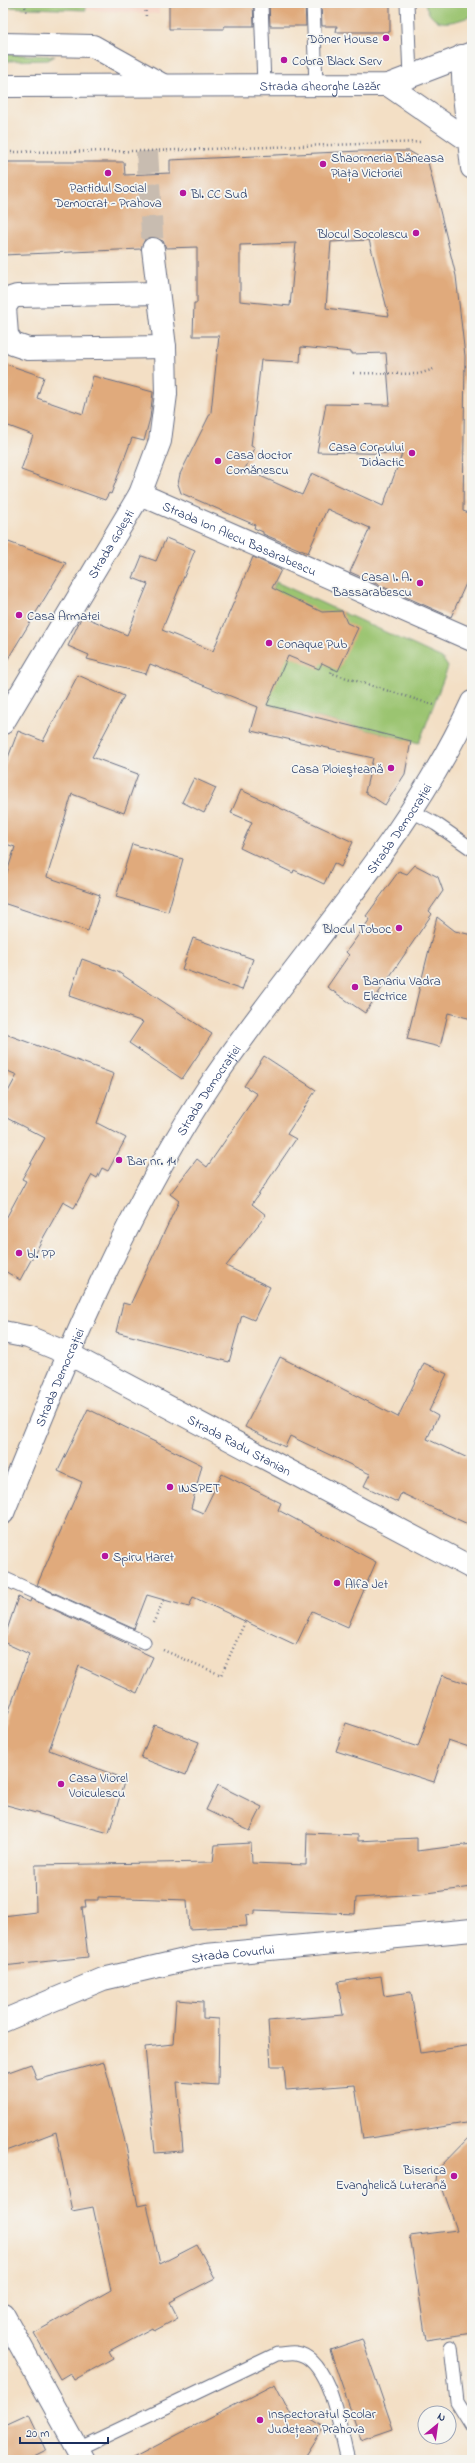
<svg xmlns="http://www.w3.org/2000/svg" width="475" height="2463" viewBox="0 0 475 2463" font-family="'Indie Flower',sans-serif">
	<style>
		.built { fill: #f6d2c3 }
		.green { fill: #9bc471; stroke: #5b7a68 }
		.building { fill: #e0aa7b; fill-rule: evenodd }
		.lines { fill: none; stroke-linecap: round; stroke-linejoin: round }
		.street-tunnel { stroke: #c8bcb0; stroke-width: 22; stroke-dasharray: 22 11; stroke-linecap: butt }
		.lane-casing { stroke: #676d82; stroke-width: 15 }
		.street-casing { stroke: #676d82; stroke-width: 24 }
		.secondary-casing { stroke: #676d82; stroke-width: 24 }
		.path { stroke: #676d82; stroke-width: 2.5; stroke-dasharray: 1 3; stroke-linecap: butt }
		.lane { stroke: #fff; stroke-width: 13 }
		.street { stroke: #fff; stroke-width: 22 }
		.secondary { stroke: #fff; stroke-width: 22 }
		.poi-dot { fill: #b5179e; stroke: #f6f6f2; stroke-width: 1.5 }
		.labels { text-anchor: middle; stroke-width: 3.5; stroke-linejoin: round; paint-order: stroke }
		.poi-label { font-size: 13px; fill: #1b2f5e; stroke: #f6f6f2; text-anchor: start }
		.street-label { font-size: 13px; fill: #1b2f5e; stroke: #f6f6f2 }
	</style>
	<rect width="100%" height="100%" fill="#f6f6f2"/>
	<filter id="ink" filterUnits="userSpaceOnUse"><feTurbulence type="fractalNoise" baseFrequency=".025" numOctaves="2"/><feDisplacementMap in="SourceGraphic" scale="8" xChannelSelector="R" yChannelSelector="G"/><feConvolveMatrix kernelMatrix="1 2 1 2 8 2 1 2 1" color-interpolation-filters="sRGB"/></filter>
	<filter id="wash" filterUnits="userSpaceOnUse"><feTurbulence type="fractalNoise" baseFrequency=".012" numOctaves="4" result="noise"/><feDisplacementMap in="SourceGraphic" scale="16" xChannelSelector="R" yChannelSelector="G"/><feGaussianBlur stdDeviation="0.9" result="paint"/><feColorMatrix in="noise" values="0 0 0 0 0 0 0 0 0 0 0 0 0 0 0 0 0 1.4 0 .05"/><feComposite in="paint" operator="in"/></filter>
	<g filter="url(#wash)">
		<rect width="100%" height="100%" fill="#f3dfc5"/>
		<polygon class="built" points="86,3 159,3 159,14 86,10"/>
		<g class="green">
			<polygon points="3,3 85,3 86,10 3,7"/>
			<path d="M425 3H472V16C451 23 432 30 425 3Z"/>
			<polygon points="3,54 55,56 48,60 3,61"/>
			<polygon points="276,582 442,658 448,667 419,743 224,694"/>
		</g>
		<g id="blocks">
			<g class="building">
				<polygon points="169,3 253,3 254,26 224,26 224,29 169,29"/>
				<polygon points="269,3 305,3 306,26 270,26"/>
				<polygon points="321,3 390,3 390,32 336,32 337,26 322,26"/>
				<path d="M360 151H409L428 162 456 276 465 356 463 511 472 514V570L451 617 350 572 370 528 327 509 308 553 263 534V532L254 528 255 525 181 493 178 484 180 474 211 412 219 336H193L194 303H197V247L166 248 163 241 152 237 145 239 141 249 3 255V162H124L125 175 170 173V160ZM369 240 389 316 326 308 331 242ZM296 243 290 306 240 301V245ZM301 347 352 352V354L386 353 390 405 326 404 317 452 402 454 383 506 312 473 302 495 245 469 255 448 251 446 261 360 300 362Z"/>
				<polygon points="3,363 44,377 37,398 83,414 93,376 153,392 150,418 144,441 132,438 111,494 109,493 105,500 21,470 33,435 3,424"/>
				<polygon points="166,538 195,550 162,630 213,651 253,557 281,570 272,588 322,612 342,611 347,623 358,628 338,671 322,663 319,669 288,656 267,705 411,741 405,774 385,805 365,792 373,758 251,731 258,707 150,664 146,674 87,659 89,655 68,646 82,616 127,635 148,584 133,578 142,556 156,561"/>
				<polygon points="3,540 66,563 3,667"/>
				<polygon points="78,675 124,696 92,757 138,774 124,813 72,794 47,877 100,895 88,931 3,903 3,885 15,847 3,843 3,771 18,731 43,741"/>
				<polygon points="194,778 216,788 204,813 182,802"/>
				<polygon points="241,790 353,842 341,867 334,863 324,884 294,870 293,873 240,848 252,822 231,813"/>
				<polygon points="132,844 183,859 168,912 116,897"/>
				<polygon points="415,865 438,877 443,891 429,911 432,914 365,1013 327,987 349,955 346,952 370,919 366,916 399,871 407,874"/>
				<polygon points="437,917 455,931 472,935 472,1019 448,1013 440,1047 407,1039"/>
				<polygon points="193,938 253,959 242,990 182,969"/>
				<polygon points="82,959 118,972 212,1034 182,1079 129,1043 143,1022 69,996"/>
				<polygon points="3,1033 114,1074 97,1123 126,1138 108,1171 102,1168 97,1178 92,1175 74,1208 63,1202 20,1280 3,1270 3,1224 26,1181 22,1179 45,1138 3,1116 3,1101 17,1075 3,1069"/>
				<polygon points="264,1056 316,1090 287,1134 296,1139 252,1204 266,1215 226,1266 270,1287 254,1320 242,1315 229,1362 116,1332 123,1303 130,1305 179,1201 170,1194 197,1159 207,1167 257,1094 244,1086"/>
				<polygon points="280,1357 398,1417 424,1363 447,1374 429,1411 438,1416 427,1439 472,1460 472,1526 401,1493 397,1502 364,1486 370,1474 290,1436 285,1447 245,1427"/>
				<polygon points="88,1409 202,1465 191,1508 203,1513 222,1474 281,1503 278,1510 376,1562 348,1627 312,1611 296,1645 193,1597 189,1607 147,1595 134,1629 37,1585 82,1482 58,1471"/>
				<polygon points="18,1597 30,1602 31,1599 128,1644 127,1645 153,1657 137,1693 79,1666 49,1750 125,1779 109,1833 3,1804 3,1728 29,1654 3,1642"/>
				<polygon points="442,1675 472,1685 472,1748 448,1740 434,1782 336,1751 346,1723 418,1747"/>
				<polygon points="154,1725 199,1742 186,1775 141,1758"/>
				<polygon points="218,1785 262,1807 250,1831 206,1810"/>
				<polygon points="307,1833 358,1835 358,1841 417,1838 417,1851 472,1844 472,1887 420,1894 356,1898 355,1914 255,1910 255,1914 246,1915 247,1926 189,1929 187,1900 98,1897 98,1900 85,1900 86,1907 82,1907 88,1957 3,1966 3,1916 36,1912 35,1865 213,1862 215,1845 251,1843 252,1863 306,1865"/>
				<polygon points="381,1976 384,1996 411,1992 421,2053 472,2045 472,2122 363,2139 355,2085 286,2090 284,2066 271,2066 268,2021 343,2015 338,1982"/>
				<polygon points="176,2000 203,2002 203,2018 219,2019 218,2085 177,2082 183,2151 155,2153 145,2047 173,2044"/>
				<polygon points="104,2062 126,2145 138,2206 147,2204 160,2264 197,2245 215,2278 170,2302 178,2318 154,2331 152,2328 109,2351 113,2358 74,2380 70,2373 60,2379 34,2333 111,2290 93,2207 72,2211 56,2132 3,2152 3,2074 31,2064 37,2080"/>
				<polygon points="472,2134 472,2333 426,2340 410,2236 457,2230 442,2187 435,2182 436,2171"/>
				<polygon points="362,2339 393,2429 361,2440 330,2350"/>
				<polygon points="275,2384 291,2415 302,2413 324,2427 303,2460 129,2460"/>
				<polygon points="29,2415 46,2451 28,2460 3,2460 3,2427"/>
			</g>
		</g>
	</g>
	<g filter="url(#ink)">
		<use href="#blocks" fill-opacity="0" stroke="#676d82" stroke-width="1"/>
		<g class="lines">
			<polyline class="street-tunnel" points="147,151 153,249"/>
			<g class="lane-casing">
				<g id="lane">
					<polyline points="261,3 264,85"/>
					<polyline points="313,3 316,85"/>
					<polyline points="407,3 410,77"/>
					<polyline points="412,811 436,824 472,849"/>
					<polyline points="3,1578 144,1642"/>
					<polyline points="451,2347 457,2402 472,2426"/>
					<path d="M78 2449 277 2354C283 2354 290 2352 296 2353 331 2358 340 2432 348 2460"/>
				</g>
			</g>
			<g class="street-casing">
				<g id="street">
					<polyline points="158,293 17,296 11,298 5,307 7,335 13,344 28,349 165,347"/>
					<path id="s1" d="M140 494 472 640"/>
					<path id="s2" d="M3 723 140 494 160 441 166 394 165 347 153 249"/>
					<path id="s3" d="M3 1332 28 1337 69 1354 472 1568"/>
					<path id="s4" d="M3 2021 103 1979 206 1955 472 1930"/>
				</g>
			</g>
			<g class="secondary-casing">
				<g id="secondary">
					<polyline points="3,44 93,46 161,84"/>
					<polyline points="462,56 464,95 472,168"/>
					<polyline points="388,85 472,143"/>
					<path id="s5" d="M3 86 388 85 472 53"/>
					<path id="s6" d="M3 1513C63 1363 125 1211 216 1076 301 951 409 840 472 702"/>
					<polyline points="3,2314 84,2460"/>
				</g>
			</g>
			<g class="path">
				<polyline points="24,3 27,13"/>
				<polyline points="145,3 146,17"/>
				<polyline points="3,152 147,151 422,142"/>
				<polyline points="465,366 472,366"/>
				<polyline points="353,373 419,374 434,369"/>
				<polyline points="333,668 331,673 434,705"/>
				<polyline points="153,1623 164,1600"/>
				<polyline points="163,1650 221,1675 245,1622"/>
			</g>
			<use href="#lane" class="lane"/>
			<use href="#street" class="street"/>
			<use href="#secondary" class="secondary"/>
		</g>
	</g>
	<g class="poi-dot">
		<circle cx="386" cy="38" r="4"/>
		<circle cx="284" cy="60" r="4"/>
		<circle cx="323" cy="164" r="4"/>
		<circle cx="108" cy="173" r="4"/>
		<circle cx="183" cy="193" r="4"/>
		<circle cx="416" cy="233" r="4"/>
		<circle cx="412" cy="453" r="4"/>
		<circle cx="218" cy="461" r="4"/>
		<circle cx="420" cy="583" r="4"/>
		<circle cx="19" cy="615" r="4"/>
		<circle cx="269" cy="643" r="4"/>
		<circle cx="391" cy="768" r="4"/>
		<circle cx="399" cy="928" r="4"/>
		<circle cx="355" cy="987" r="4"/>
		<circle cx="119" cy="1160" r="4"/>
		<circle cx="19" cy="1253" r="4"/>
		<circle cx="170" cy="1487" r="4"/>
		<circle cx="105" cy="1556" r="4"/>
		<circle cx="337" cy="1583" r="4"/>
		<circle cx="61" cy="1784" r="4"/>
		<circle cx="454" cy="2176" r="4"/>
		<circle cx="260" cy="2420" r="4"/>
	</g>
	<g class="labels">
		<g class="poi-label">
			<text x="378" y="43" text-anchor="end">Döner House</text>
			<text x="292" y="65">Cobra Black Serv</text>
			<text x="331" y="162">Shaormeria Băneasa<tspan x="331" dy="15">Piața Victoriei</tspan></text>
			<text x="108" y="192" text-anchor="middle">Partidul Social<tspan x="108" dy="15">Democrat - Prahova</tspan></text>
			<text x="191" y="198">Bl. CC Sud</text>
			<text x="408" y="238" text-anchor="end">Blocul Socolescu</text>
			<text x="404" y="451" text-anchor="end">Casa Corpului<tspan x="404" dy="15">Didactic</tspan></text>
			<text x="226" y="459">Casa doctor<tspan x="226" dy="15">Comănescu</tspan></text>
			<text x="412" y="581" text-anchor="end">Casa I. A.<tspan x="412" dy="15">Bassarabescu</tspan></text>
			<text x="27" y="620">Casa Armatei</text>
			<text x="277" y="648">Conaque Pub</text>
			<text x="383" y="773" text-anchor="end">Casa Ploieşteană</text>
			<text x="391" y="933" text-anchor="end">Blocul Toboc</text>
			<text x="363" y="985">Banariu Vadra<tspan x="363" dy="15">Electrice</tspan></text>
			<text x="127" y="1165">Bar nr. 14</text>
			<text x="27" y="1258">bl. PP</text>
			<text x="178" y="1492">INSPET</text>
			<text x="113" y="1561">Spiru Haret</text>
			<text x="345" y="1588">Alfa Jet</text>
			<text x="69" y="1782">Casa Viorel<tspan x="69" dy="15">Voiculescu</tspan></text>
			<text x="446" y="2174" text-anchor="end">Biserica<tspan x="446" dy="15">Evanghelică Luterană</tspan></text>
			<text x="268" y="2418">Inspectoratul Școlar<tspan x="268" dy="15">Județean Prahova</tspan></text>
		</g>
		<g class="street-label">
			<text dy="5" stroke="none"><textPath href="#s5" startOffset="317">Strada Gheorghe Lazăr</textPath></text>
			<text dy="5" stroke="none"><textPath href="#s1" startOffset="109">Strada Ion Alecu Basarabescu</textPath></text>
			<text dy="5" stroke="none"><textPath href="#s2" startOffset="209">Strada Golești</textPath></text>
			<text dy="5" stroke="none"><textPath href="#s6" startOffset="795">Strada Democrației</textPath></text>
			<text dy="5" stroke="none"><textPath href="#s6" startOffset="471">Strada Democrației</textPath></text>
			<text dy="5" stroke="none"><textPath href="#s6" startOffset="147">Strada Democrației</textPath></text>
			<text dy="5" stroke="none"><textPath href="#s3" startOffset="263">Strada Radu Stanian</textPath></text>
			<text dy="5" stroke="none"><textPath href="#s4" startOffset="241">Strada Covurlui</textPath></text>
		</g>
	</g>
	<rect width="475" height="2463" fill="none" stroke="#f6f6f2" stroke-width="16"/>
	<g transform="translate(437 2425) rotate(29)"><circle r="19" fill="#f6f6f2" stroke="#9ea6b7"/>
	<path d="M0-3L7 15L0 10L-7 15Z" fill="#b5179e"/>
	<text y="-6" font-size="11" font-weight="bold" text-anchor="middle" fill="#1b2f5e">N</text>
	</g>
	<path d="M20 2437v6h88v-6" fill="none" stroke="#1b2f5e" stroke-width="2"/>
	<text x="26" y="2437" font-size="12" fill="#1b2f5e" stroke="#f6f6f2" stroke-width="3" paint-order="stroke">20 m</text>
</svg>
